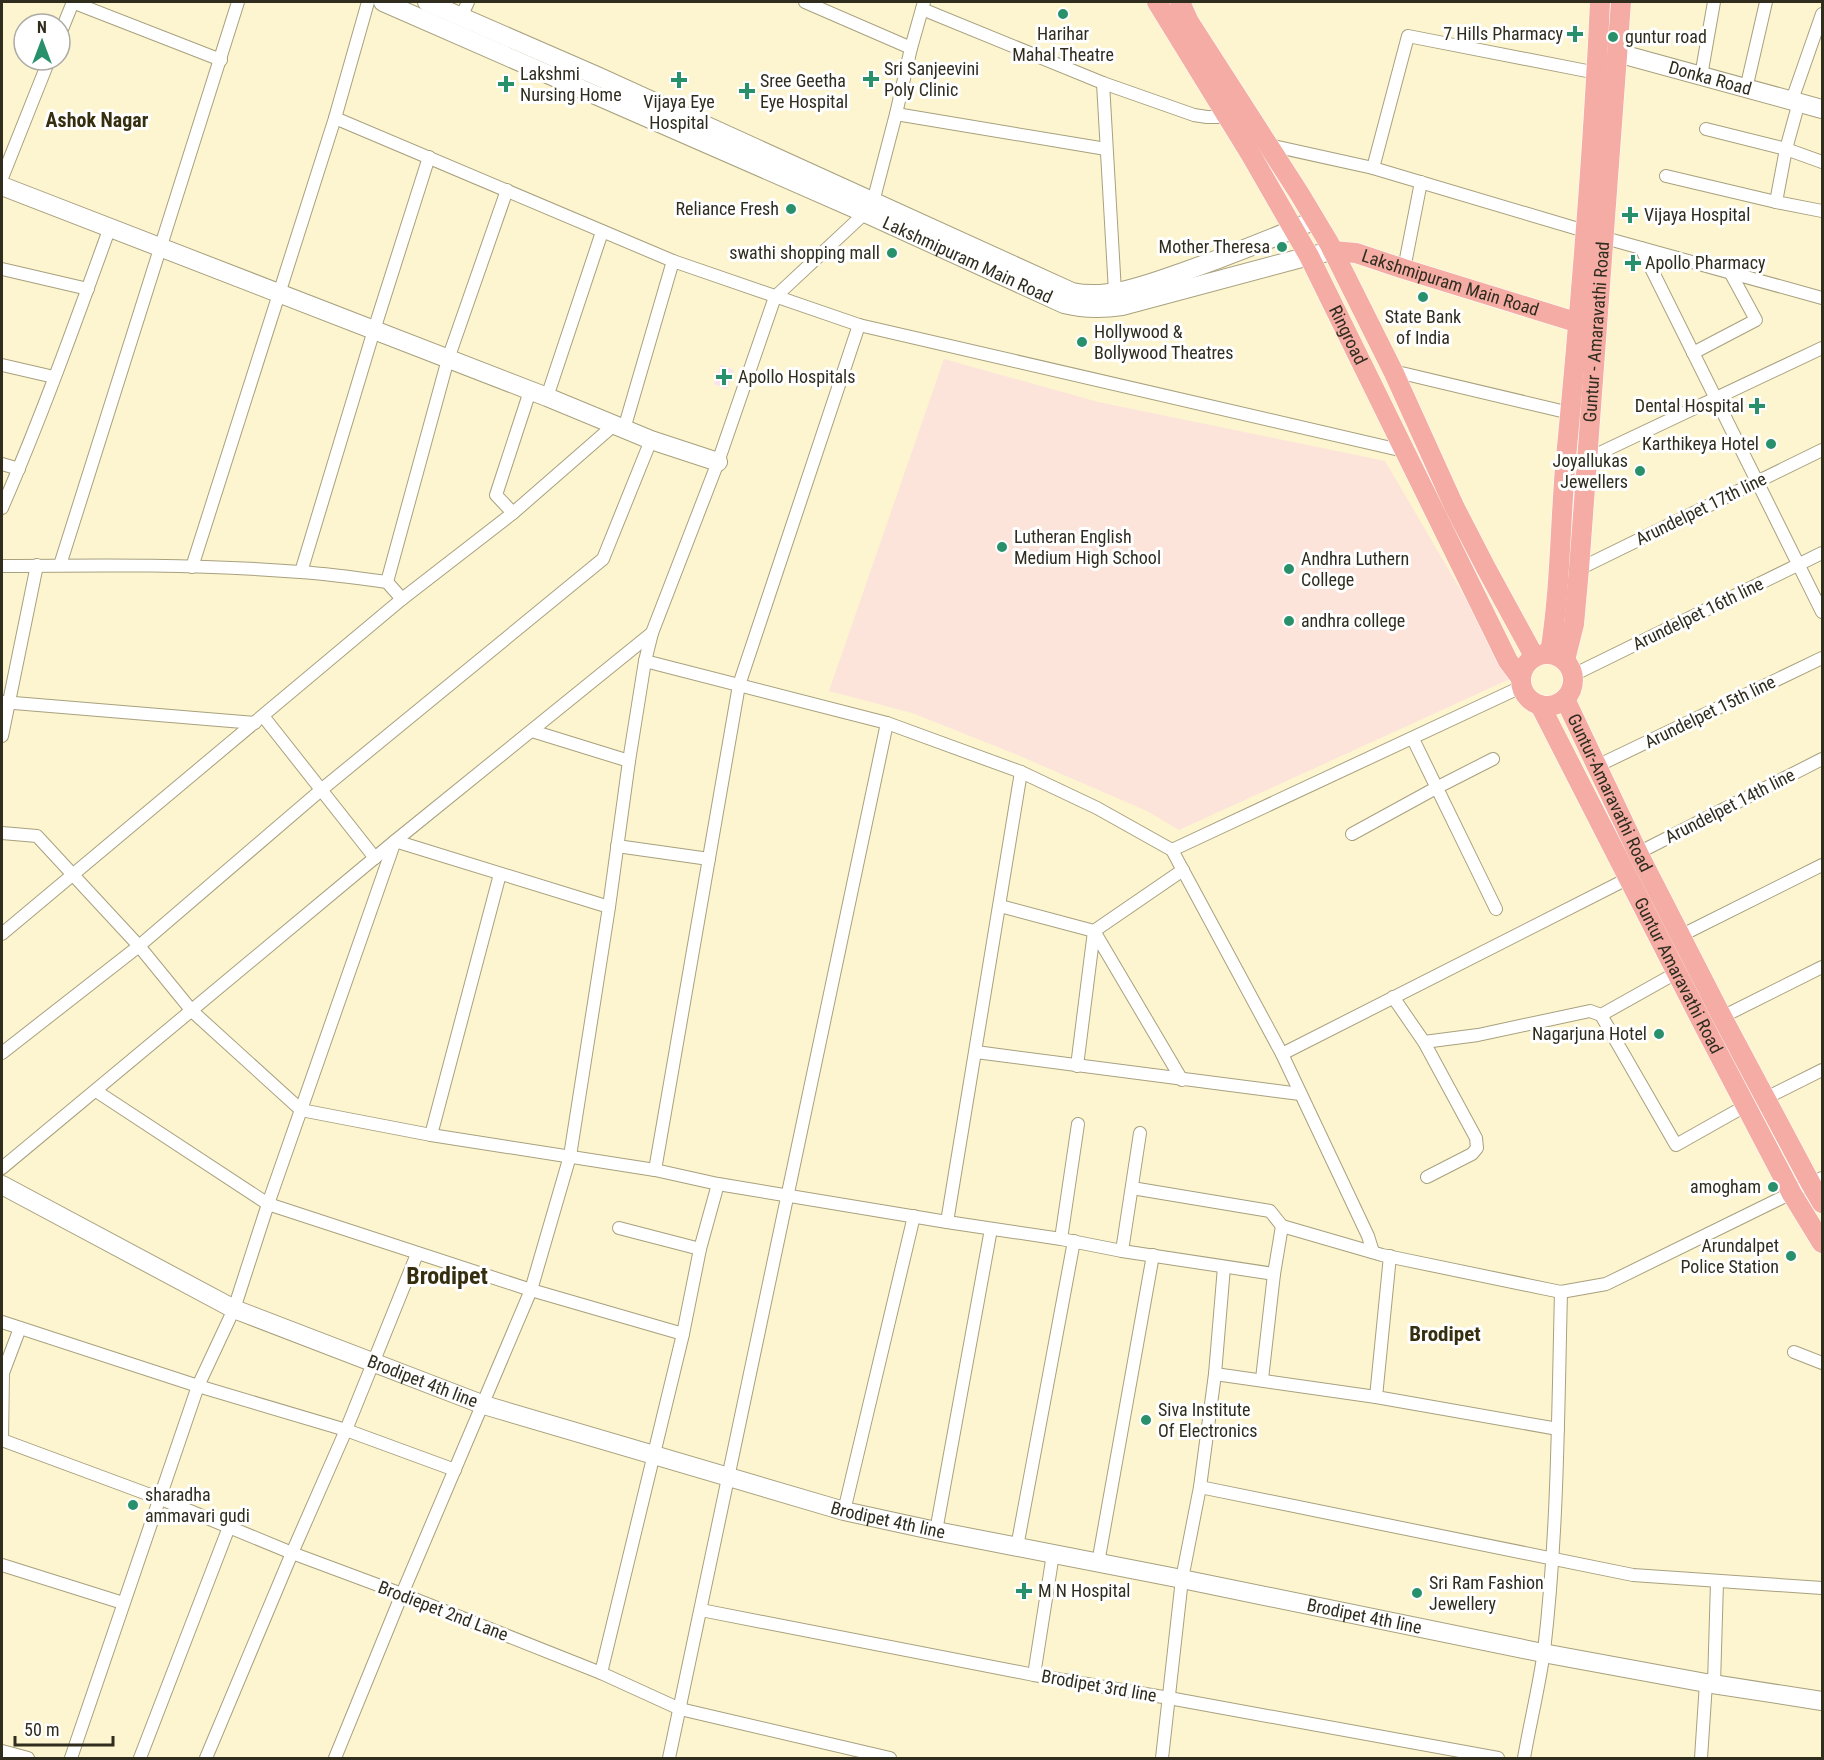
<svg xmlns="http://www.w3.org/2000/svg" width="1824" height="1760" viewBox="0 0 1824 1760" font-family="'Roboto Condensed',sans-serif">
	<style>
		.education { fill: #fce4da }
		.medical { fill: #fae2ee }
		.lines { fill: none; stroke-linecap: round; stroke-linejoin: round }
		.street-casing { stroke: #a8a17e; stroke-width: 14 }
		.secondary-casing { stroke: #a8a17e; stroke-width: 20 }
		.primary-casing { stroke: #fff; stroke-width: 21 }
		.street { stroke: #fff; stroke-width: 12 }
		.secondary { stroke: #fff; stroke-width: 18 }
		.primary { stroke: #f4aca5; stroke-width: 20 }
		.poi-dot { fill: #29906c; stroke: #fff; stroke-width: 2 }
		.labels { text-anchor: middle; stroke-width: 6; stroke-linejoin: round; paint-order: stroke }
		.poi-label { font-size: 18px; fill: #302d1f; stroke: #fff; text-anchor: start }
		.street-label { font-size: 18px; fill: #302d1f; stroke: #fff }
		.neighbourhood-label { font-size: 20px; font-weight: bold; fill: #352e0f; stroke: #fff }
		.quarter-label { font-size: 21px; font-weight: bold; fill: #352e0f; stroke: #fff }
		.district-label { font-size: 24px; font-weight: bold; fill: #352e0f; stroke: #fff }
	</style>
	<rect width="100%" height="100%" fill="#fdf4d0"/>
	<polygon class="education" points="944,359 1098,402 1385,461 1512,678 1179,830 1147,811 1013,753 912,713 829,691"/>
	<polygon class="medical" points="721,365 734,370 727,389 714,384"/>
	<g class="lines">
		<g class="street-casing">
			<g id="street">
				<polyline points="72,2 221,60"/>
				<polyline points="805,2 911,48"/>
				<polyline points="922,9 1103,83 1194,115 1207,117 1227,117"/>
				<polyline points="461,17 468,2"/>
				<polyline points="60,34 73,2"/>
				<polyline points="1701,76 1714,2"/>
				<polyline points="1103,83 1115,292"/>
				<polyline points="1746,89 1766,2"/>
				<polyline points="1792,100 1822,14"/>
				<polyline points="896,114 1106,149"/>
				<polyline points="335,118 673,261 859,325 1404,451"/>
				<polyline points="1706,129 1786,149 1822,162"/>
				<polyline points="1269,145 1373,168 1585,231"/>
				<polyline points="1373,168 1408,36 1597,73"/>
				<polyline points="1666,176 1776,202 1822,211"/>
				<polyline points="2,178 49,60"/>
				<polyline points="1776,202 1786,149 1799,102"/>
				<polyline points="1605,238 1822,298"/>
				<polyline points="1641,248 1822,612"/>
				<polyline points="2,269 88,289"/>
				<polyline points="1404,269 1421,182"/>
				<polyline points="1693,353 1756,320 1730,272"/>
				<polyline points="2,365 54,377"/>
				<polyline points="1393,371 1570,413 1592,416"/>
				<polyline points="547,397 602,232"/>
				<polyline points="624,429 673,261"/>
				<polyline points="1589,458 1822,348"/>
				<polyline points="2,464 19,469"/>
				<path d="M2 508C42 416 76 321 110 227"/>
				<polyline points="513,513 496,495 530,391"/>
				<polyline points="60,565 238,2"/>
				<path d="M2 566C101 565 201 564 300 572 329 574 358 578 387 582L402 599"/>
				<polyline points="192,567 335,118 368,2"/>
				<polyline points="1579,569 1822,450"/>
				<polyline points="301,572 374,330 429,157"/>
				<polyline points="387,582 448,359 507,190"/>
				<polyline points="645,661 887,723 1021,772 1097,808 1172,850 1282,1054 1368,1236 1373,1252"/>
				<polyline points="1573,675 1822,553"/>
				<polyline points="2,702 255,723"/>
				<polyline points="263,716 375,858"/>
				<polyline points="532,731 629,761"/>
				<polyline points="2,736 37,565"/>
				<polyline points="1413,739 1496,909"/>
				<polyline points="1597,766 1822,658"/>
				<polyline points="2,833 37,836 139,946 192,1011 301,1110 431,1135 655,1170 718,1184 947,1222 1061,1239 1122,1251 1274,1274 1282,1226 1382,1255 1561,1292 1606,1284 1822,1178"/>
				<polyline points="1352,834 1436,788 1493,759"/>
				<polyline points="617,846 709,859"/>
				<polyline points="1172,850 1521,687"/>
				<polyline points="1638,853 1822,759"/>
				<polyline points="1000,906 1094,931 1183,870"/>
				<polyline points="2,934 402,599 513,513 614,425"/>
				<polyline points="1680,936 1822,865"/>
				<polyline points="1393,997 1424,1042"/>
				<polyline points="1601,1015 1676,1145 1747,1105"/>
				<polyline points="1716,1020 1822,967"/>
				<polyline points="976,1052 1300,1094"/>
				<polyline points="2,1053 139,946 321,790 603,559 651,440"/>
				<polyline points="1282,1054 1629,878"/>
				<polyline points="1077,1066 1094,931 1182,1080"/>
				<polyline points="96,1091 268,1204 531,1290 683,1334"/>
				<polyline points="1766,1098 1822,1070"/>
				<polyline points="431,1135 500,874"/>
				<polyline points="2,1168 395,841 652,633"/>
				<polyline points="655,1170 739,685 859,325"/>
				<polyline points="1427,1177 1472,1154 1477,1148 1476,1138 1424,1042 1478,1035 1590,1011 1601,1015 1676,973"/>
				<polyline points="1132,1188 1270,1211 1282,1226"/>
				<polyline points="947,1222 1021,772"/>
				<polyline points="619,1228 700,1249"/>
				<polyline points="1061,1239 1078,1124"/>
				<polyline points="1122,1251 1140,1133"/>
				<polyline points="2,1322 198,1386 346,1430 455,1470"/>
				<polyline points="1794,1352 1822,1363"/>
				<polyline points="1215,1374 1376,1397 1558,1429"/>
				<polyline points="1262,1379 1274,1274"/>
				<polyline points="1376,1397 1390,1256"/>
				<polyline points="2,1440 161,1499 292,1553 402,1594 601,1673 680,1709 890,1758"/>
				<polyline points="2,1441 3,1373 20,1328"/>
				<polyline points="1200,1487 1633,1575 1822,1588"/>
				<polyline points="844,1511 914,1216"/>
				<polyline points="936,1531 991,1229"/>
				<polyline points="1017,1547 1074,1241"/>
				<polyline points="1098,1563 1153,1255"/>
				<polyline points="2,1565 123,1603"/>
				<polyline points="701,1610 1034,1675 1169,1698 1498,1758"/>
				<polyline points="601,1673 683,1334 700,1249 718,1184"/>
				<polyline points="1034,1675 1053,1554"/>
				<polyline points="1714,1684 1717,1582"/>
				<polyline points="2,1751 28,1758"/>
				<polyline points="71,1758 198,1386 234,1309 268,1204 395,841 609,907"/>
				<polyline points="140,1758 229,1527"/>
				<polyline points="206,1758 292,1553 346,1430 417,1254"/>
				<polyline points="335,1758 402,1594 531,1290 570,1156 609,907 629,761 645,661 652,633 718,462 775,297 865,213 873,202 896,114 911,48 924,2"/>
				<polyline points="669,1758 887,723"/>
				<polyline points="1162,1758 1182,1579 1200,1487 1215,1374 1224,1267"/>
				<path d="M1524 1758C1530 1723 1539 1687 1544 1651 1558 1532 1558 1411 1561 1292"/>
				<polyline points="1701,1758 1706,1683"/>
			</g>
		</g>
		<g class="secondary-casing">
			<g id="secondary">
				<path id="s1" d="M383 2 865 213 1064 304C1084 309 1102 309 1122 306L1309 256 1333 251"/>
				<path d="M427 2 597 76 1072 292C1109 300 1148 284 1183 272 1228 256 1271 239 1315 220"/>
				<path id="s2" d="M1603 49 1822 109"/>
				<polyline points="2,186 547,397 651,440 718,462"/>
				<path id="s3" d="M2 1185 234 1309 484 1405 844 1511 936 1531 1182 1579 1543 1653 1706 1683 1822 1701"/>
			</g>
		</g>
		<g class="primary-casing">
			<g id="primary">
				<path id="s4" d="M1157 2 1251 155 1309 256 1508 661 1520 677"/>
				<polyline points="1180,2 1189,22 1299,193 1329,243 1393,371 1455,508 1486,568 1534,656"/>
				<path id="s5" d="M1333 251 1356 253 1404 269 1579 323"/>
				<path d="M1550 653C1560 592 1560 530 1565 468 1580 313 1593 157 1600 2"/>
				<circle cx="1547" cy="680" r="26"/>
				<path id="s6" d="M1565 660 1574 624 1579 569 1621 2"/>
				<path id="s7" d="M1565 699 1638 853 1722 1017 1811 1184 1822 1203"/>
				<path id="s8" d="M1540 705 1705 1028 1792 1194 1822 1243"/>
			</g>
		</g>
		<use href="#street" class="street"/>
		<use href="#secondary" class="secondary"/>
		<use href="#primary" class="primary"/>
	</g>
	<g class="poi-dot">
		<circle cx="1063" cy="14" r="6"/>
		<path d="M1572 25h6v6h6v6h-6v6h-6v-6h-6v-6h6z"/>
		<circle cx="1613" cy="37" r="6"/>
		<path d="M868 70h6v6h6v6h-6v6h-6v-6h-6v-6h6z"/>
		<path d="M676 71h6v6h6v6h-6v6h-6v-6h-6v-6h6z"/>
		<path d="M503 75h6v6h6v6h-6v6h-6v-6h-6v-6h6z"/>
		<path d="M744 82h6v6h6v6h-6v6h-6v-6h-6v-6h6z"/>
		<circle cx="791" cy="209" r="6"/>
		<path d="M1627 206h6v6h6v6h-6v6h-6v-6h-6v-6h6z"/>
		<circle cx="1282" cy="247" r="6"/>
		<circle cx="892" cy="253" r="6"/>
		<path d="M1630 254h6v6h6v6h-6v6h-6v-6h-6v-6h6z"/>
		<circle cx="1423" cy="297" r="6"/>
		<circle cx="1082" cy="342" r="6"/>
		<path d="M721 368h6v6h6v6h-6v6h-6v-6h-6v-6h6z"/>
		<path d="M1754 397h6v6h6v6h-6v6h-6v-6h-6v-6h6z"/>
		<circle cx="1771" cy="444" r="6"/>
		<circle cx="1640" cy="471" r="6"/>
		<circle cx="1002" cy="547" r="6"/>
		<circle cx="1289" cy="569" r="6"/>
		<circle cx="1289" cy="621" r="6"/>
		<circle cx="1659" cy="1034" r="6"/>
		<circle cx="1773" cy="1187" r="6"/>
		<circle cx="1791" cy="1256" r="6"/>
		<circle cx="1146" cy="1420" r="6"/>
		<circle cx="133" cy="1505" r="6"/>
		<path d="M1021 1582h6v6h6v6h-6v6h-6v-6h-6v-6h6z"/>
		<circle cx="1417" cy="1593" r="6"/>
	</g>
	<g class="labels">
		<g class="poi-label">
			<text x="1063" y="40" text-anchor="middle">Harihar<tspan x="1063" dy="21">Mahal Theatre</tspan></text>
			<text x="1563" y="40" text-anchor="end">7 Hills Pharmacy</text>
			<text x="1625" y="43">guntur road</text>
			<text x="884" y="75">Sri Sanjeevini<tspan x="884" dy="21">Poly Clinic</tspan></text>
			<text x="520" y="80">Lakshmi<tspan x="520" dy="21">Nursing Home</tspan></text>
			<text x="760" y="87">Sree Geetha<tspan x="760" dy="21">Eye Hospital</tspan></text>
			<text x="679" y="108" text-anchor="middle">Vijaya Eye<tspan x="679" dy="21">Hospital</tspan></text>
			<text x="779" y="215" text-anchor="end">Reliance Fresh</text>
			<text x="1644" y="221">Vijaya Hospital</text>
			<text x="1270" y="253" text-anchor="end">Mother Theresa</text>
			<text x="880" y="259" text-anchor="end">swathi shopping mall</text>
			<text x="1645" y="269">Apollo Pharmacy</text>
			<text x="1423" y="323" text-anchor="middle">State Bank<tspan x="1423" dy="21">of India</tspan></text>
			<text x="1094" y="338">Hollywood &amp;<tspan x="1094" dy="21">Bollywood Theatres</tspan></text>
			<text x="738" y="383">Apollo Hospitals</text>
			<text x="1744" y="412" text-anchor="end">Dental Hospital</text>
			<text x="1759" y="450" text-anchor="end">Karthikeya Hotel</text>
			<text x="1628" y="467" text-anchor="end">Joyallukas<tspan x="1628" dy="21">Jewellers</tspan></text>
			<text x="1014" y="543">Lutheran English<tspan x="1014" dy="21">Medium High School</tspan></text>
			<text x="1301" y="565">Andhra Luthern<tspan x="1301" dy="21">College</tspan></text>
			<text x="1301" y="627">andhra college</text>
			<text x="1647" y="1040" text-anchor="end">Nagarjuna Hotel</text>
			<text x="1761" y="1193" text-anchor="end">amogham</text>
			<text x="1779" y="1252" text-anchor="end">Arundalpet<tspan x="1779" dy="21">Police Station</tspan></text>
			<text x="1158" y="1416">Siva Institute<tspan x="1158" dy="21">Of Electronics</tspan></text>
			<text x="145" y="1501">sharadha<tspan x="145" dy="21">ammavari gudi</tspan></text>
			<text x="1429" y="1589">Sri Ram Fashion<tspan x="1429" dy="21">Jewellery</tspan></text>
			<text x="1038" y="1597">M N Hospital</text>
		</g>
		<g class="street-label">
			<text dy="6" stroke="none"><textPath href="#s2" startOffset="111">Donka Road</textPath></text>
			<text dy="6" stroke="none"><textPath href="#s1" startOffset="639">Lakshmipuram Main Road</textPath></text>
			<text dy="6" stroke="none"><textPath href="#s5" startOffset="122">Lakshmipuram Main Road</textPath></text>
			<text dy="6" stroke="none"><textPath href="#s6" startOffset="330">Guntur - Amaravathi Road</textPath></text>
			<text dy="6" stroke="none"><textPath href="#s4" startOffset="384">Ringroad</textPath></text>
			<text transform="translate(1701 509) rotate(-26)" y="6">Arundelpet 17th line</text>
			<text transform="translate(1698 614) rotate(-26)" y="6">Arundelpet 16th line</text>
			<text transform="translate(1710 712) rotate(-26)" y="6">Arundelpet 15th line</text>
			<text dy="6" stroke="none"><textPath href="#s7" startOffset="104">Guntur-Amaravathi Road</textPath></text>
			<text transform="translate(1730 806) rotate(-27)" y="6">Arundelpet 14th line</text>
			<text dy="6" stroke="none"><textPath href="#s8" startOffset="304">Guntur Amaravathi Road</textPath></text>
			<text dy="6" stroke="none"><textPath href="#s3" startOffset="465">Brodipet 4th line</textPath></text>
			<text dy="6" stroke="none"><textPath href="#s3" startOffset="951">Brodipet 4th line</textPath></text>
			<text transform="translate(443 1611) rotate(21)" y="6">Brodiepet 2nd Lane</text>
			<text dy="6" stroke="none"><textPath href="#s3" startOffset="1437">Brodipet 4th line</textPath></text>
			<text transform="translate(1099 1686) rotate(10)" y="6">Brodipet 3rd line</text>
		</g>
		<g class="neighbourhood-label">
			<text x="97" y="127">Ashok Nagar</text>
		</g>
		<g class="quarter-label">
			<text x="1445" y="1341">Brodipet</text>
		</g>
		<g class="district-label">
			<text x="447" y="1284">Brodipet</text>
		</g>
	</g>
	<rect width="1824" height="1760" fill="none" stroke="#302d1f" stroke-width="6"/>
	<g transform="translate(42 42)"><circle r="28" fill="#ffffff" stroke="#acaba5" stroke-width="1.5"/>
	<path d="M0-4.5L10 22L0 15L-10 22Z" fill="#29906c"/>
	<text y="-9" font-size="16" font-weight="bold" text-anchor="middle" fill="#302d1f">N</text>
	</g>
	<path d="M15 1736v9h98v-9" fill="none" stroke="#302d1f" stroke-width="3"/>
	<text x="24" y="1736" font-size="18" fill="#302d1f" stroke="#ffffff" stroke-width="4.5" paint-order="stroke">50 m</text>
</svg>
